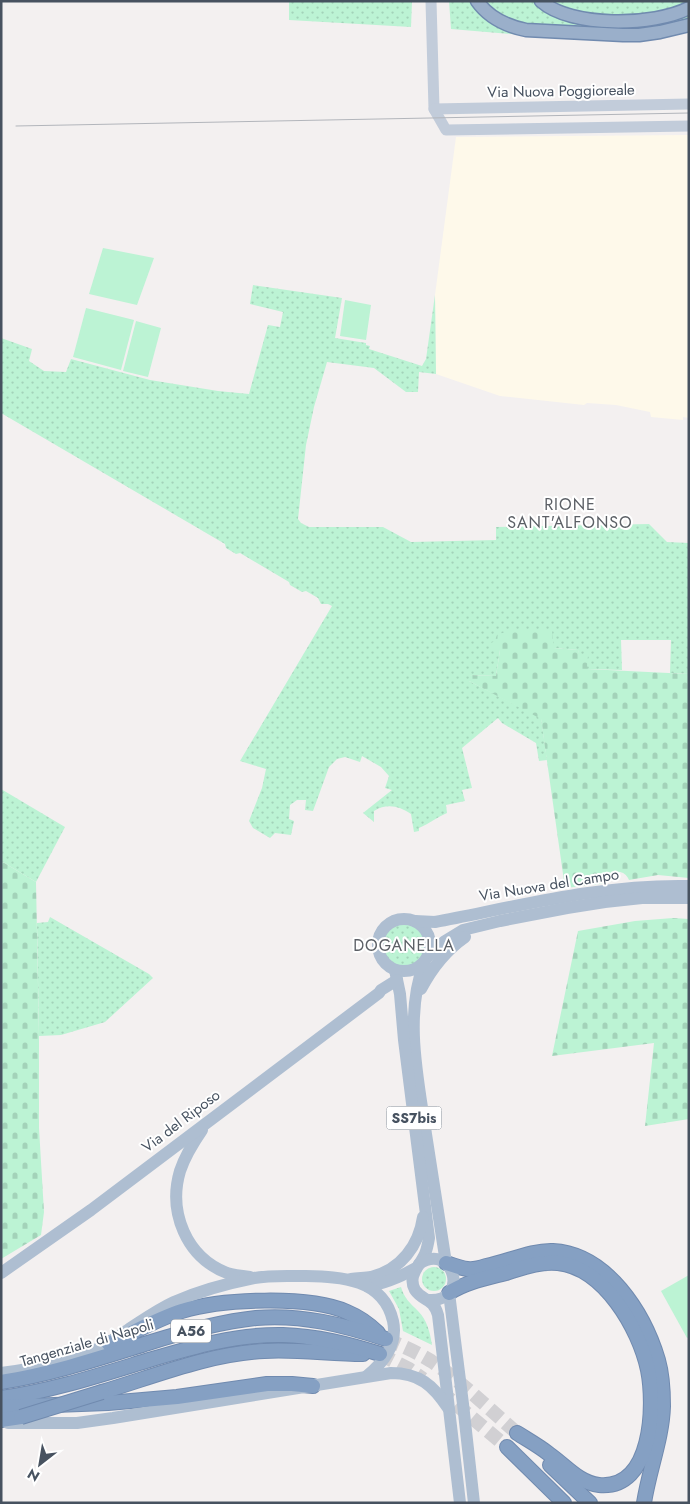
<svg xmlns="http://www.w3.org/2000/svg" width="690" height="1504" viewBox="0 0 690 1504" font-family="Jost,sans-serif">
	<style>
		.commercial { fill: #fef9ea }
		.grass { fill: url(#grass-dots) }
		.cemetery { fill: url(#cemetery-stones) }
		.green { fill: #bcf3d4 }
		.lines { fill: none; stroke-linecap: round; stroke-linejoin: round }
		.motorway-tunnel { stroke: #d1d0d3; stroke-width: 14; stroke-dasharray: 14 7; stroke-linecap: butt }
		.trunk-casing { stroke: #708aaf; stroke-width: 15 }
		.motorway-casing { stroke: #708aaf; stroke-width: 16 }
		.secondary { stroke: #c2ccda; stroke-width: 11 }
		.primary { stroke: #aebed1; stroke-width: 12 }
		.trunk { stroke: #9aafca; stroke-width: 12 }
		.motorway { stroke: #85a0c3; stroke-width: 14 }
		.tram { stroke: #b2b5bb; stroke-width: 1 }
		.motorway-bridge-casing { stroke: #708aaf; stroke-width: 16; stroke-linecap: butt }
		.motorway-bridge { stroke: #85a0c3; stroke-width: 14 }
		.labels { text-anchor: middle; stroke-width: 4; stroke-linejoin: round; paint-order: stroke }
		.shield { fill: #fff; stroke: #7e8690; stroke-width: 1 }
		.shield-label { font-size: 14px; font-weight: bold; fill: #475260 }
		.street-label { font-size: 15px; fill: #475260; stroke: #fff }
		.neighbourhood-label { font-size: 16px; letter-spacing: 1px; fill: #5c6066; stroke: #fff }
	</style>
	<defs>
		<pattern id="grass-dots" width="8" height="8" patternUnits="userSpaceOnUse" patternTransform="scale(1.25)"><rect width="8" height="8" fill="#bcf3d4"/><path d="M2 2h.1M6 6h.1" fill="none" stroke="#a3d2b9" stroke-width="1.8" stroke-linecap="round"/></pattern>
		<pattern id="cemetery-stones" width="16" height="16" patternUnits="userSpaceOnUse" patternTransform="scale(1.25)"><rect width="16" height="16" fill="#bcf3d4"/><path d="M2 7V4a2 2 0 0 1 4 0v3zM10 15v-3a2 2 0 0 1 4 0v3z" fill="#a3d2b9"/></pattern>
	</defs>
	<rect width="100%" height="100%" fill="#f3f0f0"/>
	<polygon class="commercial" points="689,135 689,418 683,417 683,420 651,417 650,412 616,405 587,403 584,405 500,396 436,374 435,295 456,137"/>
	<g class="grass">
		<polygon points="289,1 412,1 411,27 289,20"/>
		<polygon points="449,1 470,1 480,14 498,25 497,14 484,1 689,1 675,9 634,15 689,15 689,33 523,35 451,29"/>
		<path d="M253 285 342 298 335 338 366 343V345L370 346 369 349 422 366 426 359 435 295 436 374 419 372 418 392H406L374 368 327 362 314 407 306 445 298 519 301 523 309 527H383L411 542 496 540V527L649 524 667 542 689 543V674L670 673 671 640H621L622 670 587 669 579 656 578 650 554 648 500 650 496 676 469 675V681L541 718 547 760 539 761 536 743 502 723 498 718 462 748 472 788 462 790 465 801 446 805 447 813C437 817 429 824 419 828V831L414 832 411 814C399 806 387 803 374 811V822L363 813 392 790 385 788 389 776 381 767 362 756 360 762 345 757 337 759 329 767 313 811 305 810 306 800H297L290 805 289 819 294 821 291 835 275 833 270 838 253 828 249 821 262 788 266 769 240 761 332 606 328 604H321L318 598 306 591 302 592 290 585 289 582 240 553 236 554 226 548 225 544 1 413V338L32 349 29 361 44 371 66 372 71 359 150 380 218 391 249 394 268 325 280 327 283 312 250 304Z"/>
		<polygon points="1,789 65,827 36,882 1,861"/>
		<polygon points="50,917 149,974 153,978 105,1022 61,1035 39,1036 37,923 48,922"/>
		<circle cx="404" cy="945" r="22"/>
		<circle cx="434" cy="1279" r="12"/>
		<path d="M401 1287C404 1298 410 1303 418 1311 427 1320 430 1332 432 1345L403 1331 399 1309 389 1291Z"/>
	</g>
	<g class="cemetery">
		<path d="M511 630 552 631 554 648 578 650 580 656 588 654 587 669 689 674V878L658 875 629 880C624 868 610 870 608 883L565 888 541 719 469 681V675L496 676 500 650H489V644L495 641 497 635Z"/>
		<polygon points="1,861 36,882 39,1036 39,1128 44,1212 41,1235 1,1259"/>
		<polygon points="673,918 689,919 689,1119 645,1126 654,1043 552,1056 578,931 635,921"/>
	</g>
	<g class="green">
		<polygon points="103,248 154,258 137,305 89,294"/>
		<polygon points="345,300 371,305 366,340 340,336"/>
		<polygon points="86,308 134,320 121,370 73,357"/>
		<polygon points="136,321 161,328 148,377 123,371"/>
		<polygon points="689,1275 689,1337 687,1338 661,1291"/>
	</g>
	<g class="lines">
		<g class="motorway-tunnel">
			<path d="M386 1339C402 1346 417 1352 431 1361 462 1382 489 1409 517 1433"/>
			<polyline points="380,1354 409,1369 423,1379"/>
			<polyline points="440,1391 507,1447"/>
		</g>
		<g class="trunk-casing">
			<g id="trunk">
				<path d="M477 1C489 18 506 26 526 30L623 35H639L660 32 689 25"/>
				<path d="M541 1C571 28 654 26 689 8"/>
			</g>
		</g>
		<g class="motorway-casing">
			<g id="motorway">
				<path d="M446 1263C453 1265 460 1268 467 1269 474 1270 480 1268 486 1266 507 1262 532 1250 553 1251 607 1254 644 1313 658 1360 662 1374 663 1391 663 1406 662 1439 649 1470 644 1503"/>
				<path d="M449 1293C466 1282 487 1278 506 1273 522 1268 540 1261 558 1263 604 1268 639 1328 648 1370 655 1405 653 1490 599 1485 579 1483 565 1465 549 1454 539 1446 528 1440 517 1433"/>
				<path d="M109 1344C133 1333 157 1319 182 1311 222 1299 308 1295 347 1312 359 1317 369 1324 378 1333"/>
				<path d="M1 1382C52 1374 100 1358 148 1343 183 1332 219 1322 256 1318 301 1314 344 1325 386 1339"/>
				<path d="M102 1392C155 1376 208 1354 264 1351 297 1349 330 1354 363 1354"/>
				<path d="M1 1398C52 1391 100 1375 149 1360 193 1347 237 1334 283 1335 317 1336 348 1344 380 1354"/>
				<polyline points="1,1407 108,1403 177,1397 267,1384 292,1384 313,1386"/>
				<polyline points="1,1420 21,1417"/>
				<polyline points="507,1447 564,1503"/>
				<polyline points="550,1465 590,1503"/>
			</g>
		</g>
		<g class="secondary">
			<polyline points="431,1 434,109 446,130 689,126"/>
			<polyline points="434,109 689,104"/>
		</g>
		<g class="primary">
			<circle cx="404" cy="945" r="26"/>
			<path d="M415 921 435 922C519 906 603 884 689 886"/>
			<polyline points="428,956 445,941 463,930 500,921 567,908 605,902 642,898 689,898"/>
			<path d="M424 963C404 1017 418 1078 426 1134 433 1177 439 1220 446 1263"/>
			<path d="M395 970 400 994 404 1040 429 1238C428 1244 427 1249 425 1254 420 1266 407 1275 415 1290 423 1302 433 1297 438 1315L460 1503"/>
			<path d="M421 989C432 968 445 951 465 937"/>
			<path d="M202 1130C193 1143 185 1156 180 1171 168 1212 186 1257 227 1273 234 1275 242 1276 250 1277"/>
			<path d="M419 1264C453 1241 471 1302 429 1300"/>
			<polyline points="1,1273 91,1210 379,993 381,990 397,980"/>
			<path d="M351 1279C358 1278 365 1278 371 1277 401 1270 419 1245 423 1217"/>
			<path d="M367 1286C385 1284 400 1277 416 1268"/>
			<polyline points="449,1293 463,1404 474,1503"/>
			<path d="M1 1373C33 1369 67 1362 97 1349 110 1344 120 1335 132 1327 146 1318 159 1309 174 1302 197 1292 229 1283 254 1278 270 1275 287 1276 303 1276 339 1277 383 1277 393 1321 398 1344 384 1362 367 1376"/>
			<path d="M8 1423H77L113 1418 391 1373C419 1373 433 1385 448 1408"/>
		</g>
		<use href="#trunk" class="trunk"/>
		<use href="#motorway" class="motorway"/>
		<polyline class="tram" points="16,126 689,113"/>
		<g class="motorway-bridge-casing">
			<polyline id="motorway-bridge" points="21,1417 102,1392"/>
		</g>
		<use href="#motorway-bridge" class="motorway-bridge"/>
	</g>
	<g class="labels">
		<g class="shield">
			<rect x="386.5" y="1106.5" width="55" height="23" rx="4"/>
			<rect x="171" y="1319.5" width="40" height="23" rx="4"/>
		</g>
		<g class="shield-label">
			<text x="414" y="1123">SS7bis</text>
			<text x="191" y="1336">A56</text>
		</g>
		<g class="street-label">
			<text transform="translate(561 91) rotate(-1)" y="5">Via Nuova Poggioreale</text>
			<text transform="translate(549 885) rotate(-9)" y="5">Via Nuova del Campo</text>
			<text transform="translate(181 1121) rotate(-37)" y="5">Via del Riposo</text>
			<text transform="translate(87 1343) rotate(-16)" y="5">Tangenziale di Napoli</text>
		</g>
		<g class="neighbourhood-label">
			<text x="570" y="510">RIONE<tspan x="570" dy="18">SANT'ALFONSO</tspan></text>
			<text x="404" y="951">DOGANELLA</text>
		</g>
	</g>
	<rect width="690" height="1504" fill="none" stroke="#475260" stroke-width="5"/>
	<g transform="translate(40 1464) rotate(211)" stroke="#ffffff" stroke-width="4" paint-order="stroke">
	<path d="M0-4L9 19L0 12L-9 19Z" fill="#475260"/>
	<text y="-8" font-size="14" font-weight="bold" text-anchor="middle" fill="#475260">N</text>
	</g>
</svg>
